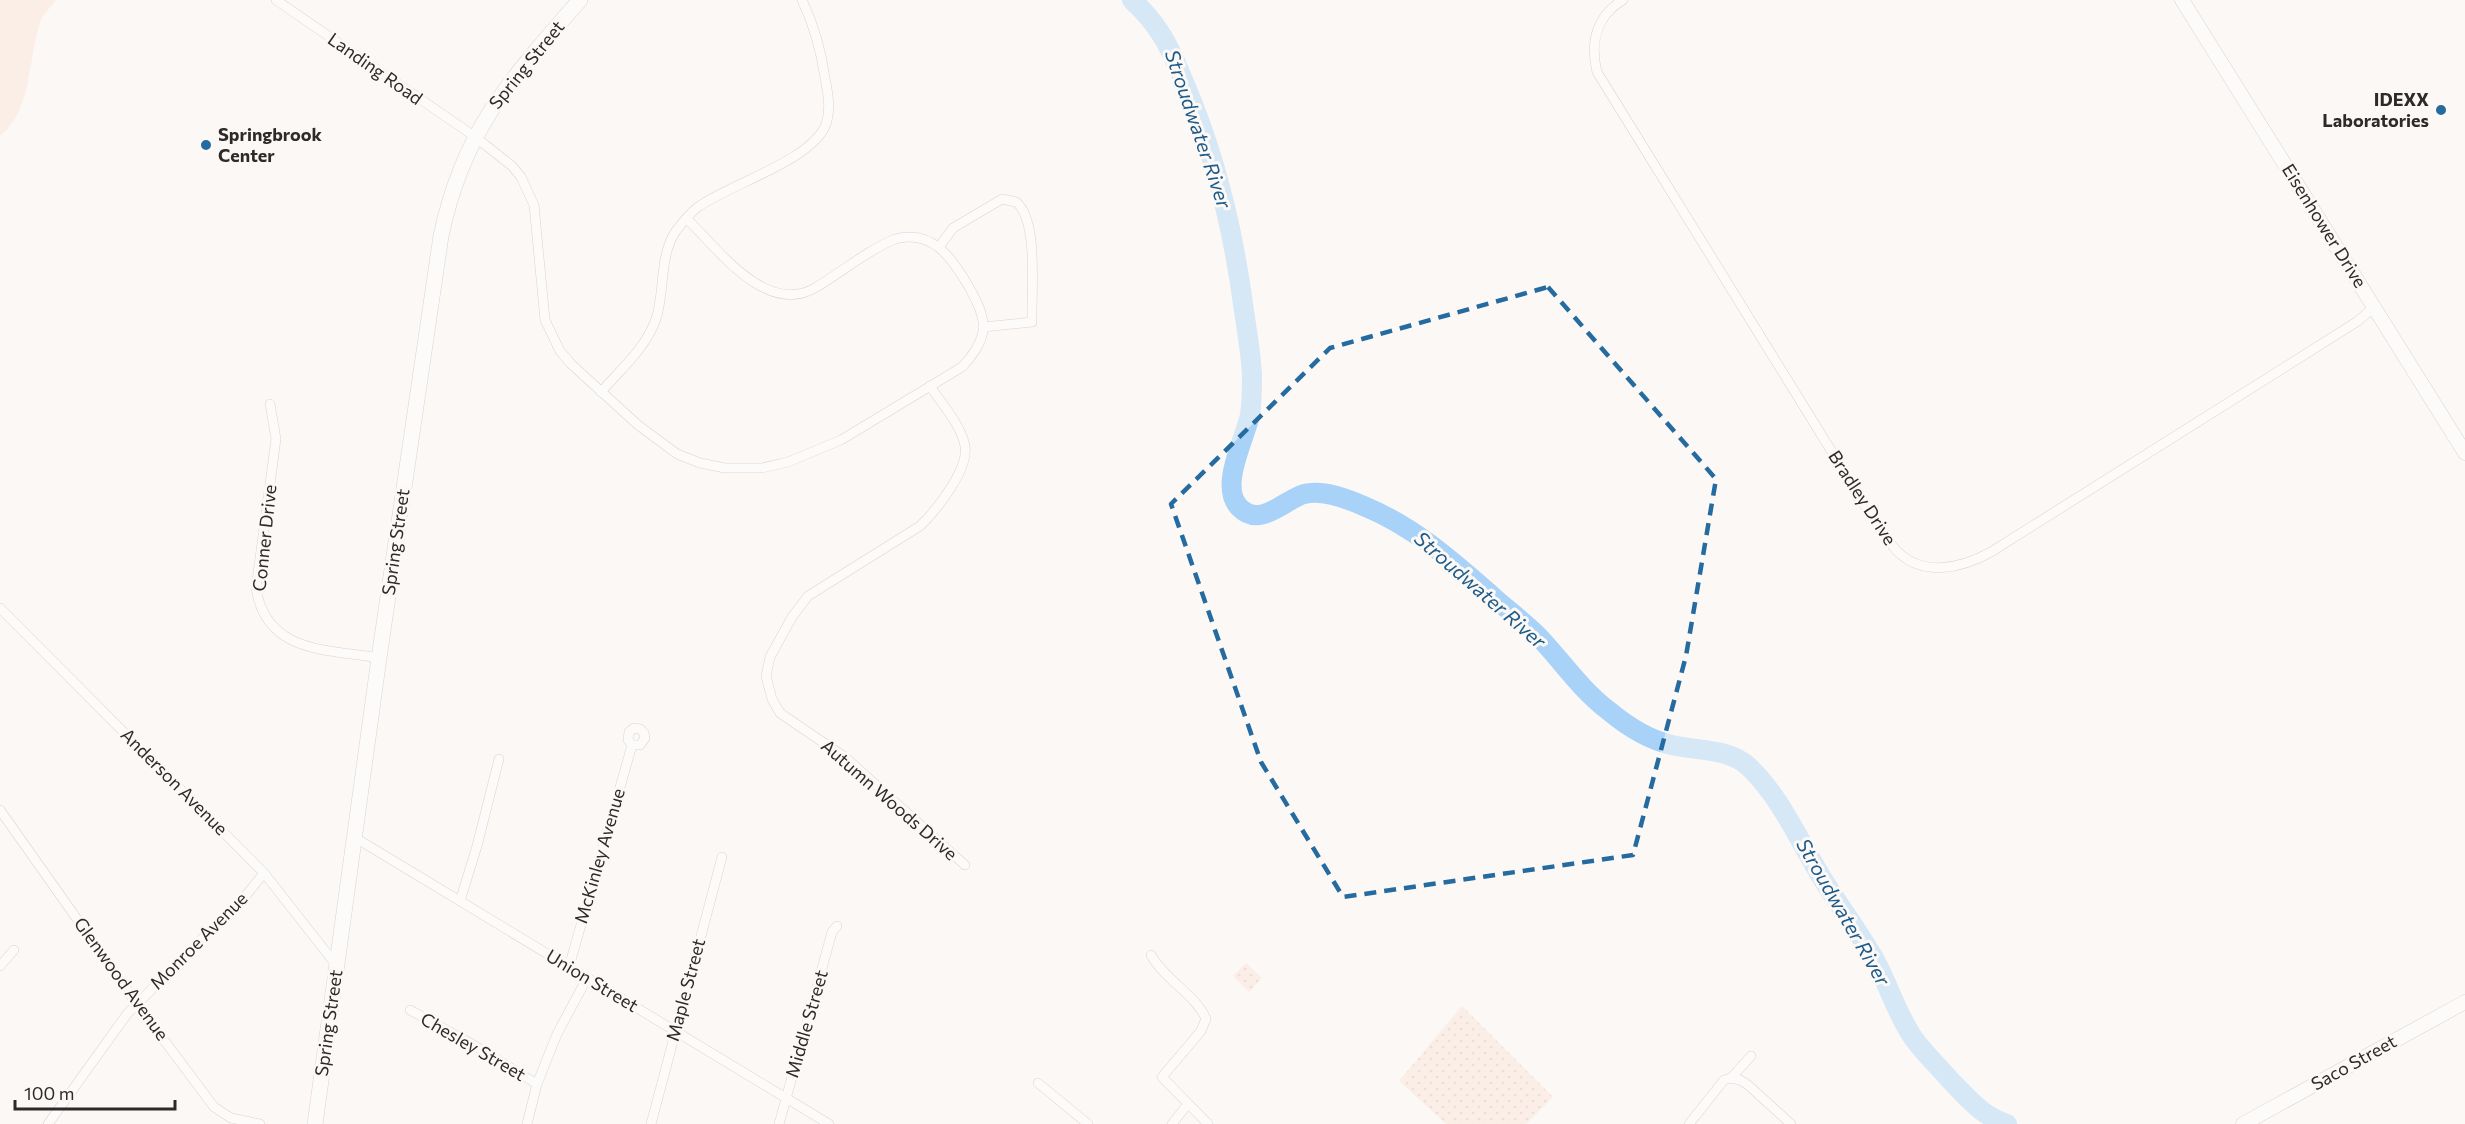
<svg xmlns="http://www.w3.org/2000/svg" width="2465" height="1124" viewBox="0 0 2465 1124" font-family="Commissioner,sans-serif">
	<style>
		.green { fill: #fbe2d5 }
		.park { fill: url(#park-dots) }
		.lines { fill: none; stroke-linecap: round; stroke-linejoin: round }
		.river { stroke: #a8d2f7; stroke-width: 20 }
		.street-casing { stroke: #aea9a7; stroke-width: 10 }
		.secondary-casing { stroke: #aea9a7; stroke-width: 15 }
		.primary-casing { stroke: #aea9a7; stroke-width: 16 }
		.street { stroke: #fff; stroke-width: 9 }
		.secondary { stroke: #fff; stroke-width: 14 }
		.primary { stroke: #fff; stroke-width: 15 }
		.marked { fill: none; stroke: #256ba0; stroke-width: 4.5; stroke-dasharray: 12 8; stroke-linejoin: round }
		.poi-dot { fill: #256ba0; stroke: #fcf8f5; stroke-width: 2 }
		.labels { text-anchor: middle; stroke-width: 6; stroke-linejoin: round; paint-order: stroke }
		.street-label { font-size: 18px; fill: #2d2b2a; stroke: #fcf8f5 }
		.poi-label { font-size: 18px; font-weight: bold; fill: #2d2b2a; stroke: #fcf8f5; text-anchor: end }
		.water-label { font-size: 20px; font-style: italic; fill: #1d5b8a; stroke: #fcf8f5 }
	</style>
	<defs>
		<pattern id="park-dots" width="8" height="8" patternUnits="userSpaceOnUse" patternTransform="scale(1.5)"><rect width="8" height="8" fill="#fbe2d5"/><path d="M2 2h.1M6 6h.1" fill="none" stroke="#d7c2b7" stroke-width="1.8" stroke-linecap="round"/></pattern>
	</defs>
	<rect width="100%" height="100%" fill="#fcf8f5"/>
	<path class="green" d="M0 0H56C52 6 45 12 42 18 27 55 34 109 0 136Z"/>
	<g class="park">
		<polygon points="1246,963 1262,978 1249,992 1233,976"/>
		<polygon points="1462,1006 1553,1097 1526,1124 1446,1124 1399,1081"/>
	</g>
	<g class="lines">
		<path class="river" d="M1132 0C1161 26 1172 52 1186 87 1217 160 1234 234 1244 311 1247 332 1251 354 1252 375 1252 388 1252 402 1250 415 1245 439 1219 486 1239 507 1260 529 1284 500 1304 494 1323 489 1348 499 1366 507 1414 527 1451 560 1490 594 1505 608 1523 621 1538 636 1562 661 1581 690 1609 711 1627 726 1649 740 1672 745 1697 751 1728 748 1748 766 1783 799 1801 846 1827 886 1843 911 1860 934 1875 960 1889 986 1897 1015 1914 1039 1925 1054 1939 1067 1951 1081 1969 1099 1982 1116 2007 1124"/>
		<g class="street-casing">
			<g id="street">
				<path d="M276 0 474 136 512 166 521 177 534 205 545 320 560 351 571 364 638 425 677 454 700 463 725 468H762L788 462 841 440 962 367C971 358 981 344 983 331 985 316 976 300 969 287 952 258 933 229 895 239 866 251 842 272 815 288 766 316 718 249 687 219"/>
				<path d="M1623 0C1596 16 1590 43 1597 72L1874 520C1881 530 1888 541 1896 550 1922 578 1962 568 1991 552L2358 321 2374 307"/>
				<path d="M939 247 953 228 1002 199 1016 202C1039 220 1031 293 1032 322L983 327"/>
				<path d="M930 386C942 404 961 425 965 446 969 469 936 511 920 526L808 596 792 617 770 657 766 676 772 699 780 713 846 758 965 865"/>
				<path d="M601 392C620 370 646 348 656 319 665 292 659 255 676 231 682 223 690 213 698 207 730 184 813 160 826 124 831 109 828 93 825 78 821 50 814 25 802 0"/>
				<path d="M270 404 276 439 256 588C266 654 328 649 379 658"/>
				<polyline points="0,608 264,873 337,966"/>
				<polyline points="0,810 137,1004 214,1107 231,1118 260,1124"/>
				<polyline points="354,837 829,1124"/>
				<polyline points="460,901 477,846 499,759"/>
				<path d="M1151 955C1165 980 1196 995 1206 1019L1201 1031 1162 1077 1208 1124"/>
				<polyline points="0,966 14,950"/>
				<polyline points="569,967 632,745 640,745 645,738 644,733 640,729 634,728 629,732 628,740 632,745"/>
				<polyline points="410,1010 470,1043 537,1084"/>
				<polyline points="1731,1078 1740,1080 1748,1085 1791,1124"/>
				<polyline points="1038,1083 1088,1124"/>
				<polyline points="48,1124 127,1014 247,894 264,873"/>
				<polyline points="527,1124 537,1084 557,1034 587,978"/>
				<polyline points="651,1124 722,857"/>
				<polyline points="779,1124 832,932 837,926"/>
				<polyline points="1172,1124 1187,1105"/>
				<polyline points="1689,1124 1724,1080 1731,1078 1751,1056"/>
			</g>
		</g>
		<g class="secondary-casing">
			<g id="secondary">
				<polyline points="2182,0 2465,453"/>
				<polyline points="2243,1124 2465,1002"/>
			</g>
		</g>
		<g class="primary-casing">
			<path id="primary" d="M315 1124 379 658 441 236C463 130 511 79 580 0"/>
		</g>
		<use href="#street" class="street"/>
		<use href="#secondary" class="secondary"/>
		<use href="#primary" class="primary"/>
	</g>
	<path d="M0 0H2465V1124H0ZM1548 287 1716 479 1686 656 1633 855 1343 897 1261 762 1171 504 1330 348Z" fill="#fcf8f5" fill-opacity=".55" fill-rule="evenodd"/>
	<path class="marked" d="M1548 287 1716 479 1686 656 1633 855 1343 897 1261 762 1171 504 1330 348Z"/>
	<g class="poi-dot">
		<circle cx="2441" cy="110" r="6"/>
		<circle cx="206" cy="145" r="6"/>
	</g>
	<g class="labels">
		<g class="street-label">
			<text transform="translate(527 65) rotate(-51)" y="6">Spring Street</text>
			<text transform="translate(375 69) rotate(35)" y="6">Landing Road</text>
			<text transform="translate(2324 226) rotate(58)" y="6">Eisenhower Drive</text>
			<text transform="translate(1862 498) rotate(57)" y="6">Bradley Drive</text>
			<text transform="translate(265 538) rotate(-84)" y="6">Conner Drive</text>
			<text transform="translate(396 542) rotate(-82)" y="6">Spring Street</text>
			<text transform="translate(174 782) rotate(45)" y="6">Anderson Avenue</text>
			<text transform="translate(889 800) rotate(41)" y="6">Autumn Woods Drive</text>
			<text transform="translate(600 856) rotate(-74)" y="6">McKinley Avenue</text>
			<text transform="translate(199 941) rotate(-45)" y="6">Monroe Avenue</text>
			<text transform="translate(121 979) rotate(54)" y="6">Glenwood Avenue</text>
			<text transform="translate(592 981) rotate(31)" y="6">Union Street</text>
			<text transform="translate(686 990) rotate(-75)" y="6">Maple Street</text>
			<text transform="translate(329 1023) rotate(-82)" y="6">Spring Street</text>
			<text transform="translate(807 1024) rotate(-74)" y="6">Middle Street</text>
			<text transform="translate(473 1047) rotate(30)" y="6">Chesley Street</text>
			<text transform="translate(2354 1063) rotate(-29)" y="6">Saco Street</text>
		</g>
		<g class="poi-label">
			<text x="2429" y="106">IDEXX<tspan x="2429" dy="21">Laboratories</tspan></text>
			<text x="218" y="141" text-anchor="start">Springbrook<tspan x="218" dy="21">Center</tspan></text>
		</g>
		<g class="water-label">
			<text transform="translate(1198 129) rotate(71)" y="7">Stroudwater River</text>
			<text transform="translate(1480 590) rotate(41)" y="7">Stroudwater River</text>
			<text transform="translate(1843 912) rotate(60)" y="7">Stroudwater River</text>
		</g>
	</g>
	<path d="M15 1100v9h160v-9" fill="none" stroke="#2d2b2a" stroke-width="3"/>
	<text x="24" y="1100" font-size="18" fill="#2d2b2a" stroke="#fcf8f5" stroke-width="4.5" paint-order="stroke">100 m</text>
</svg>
